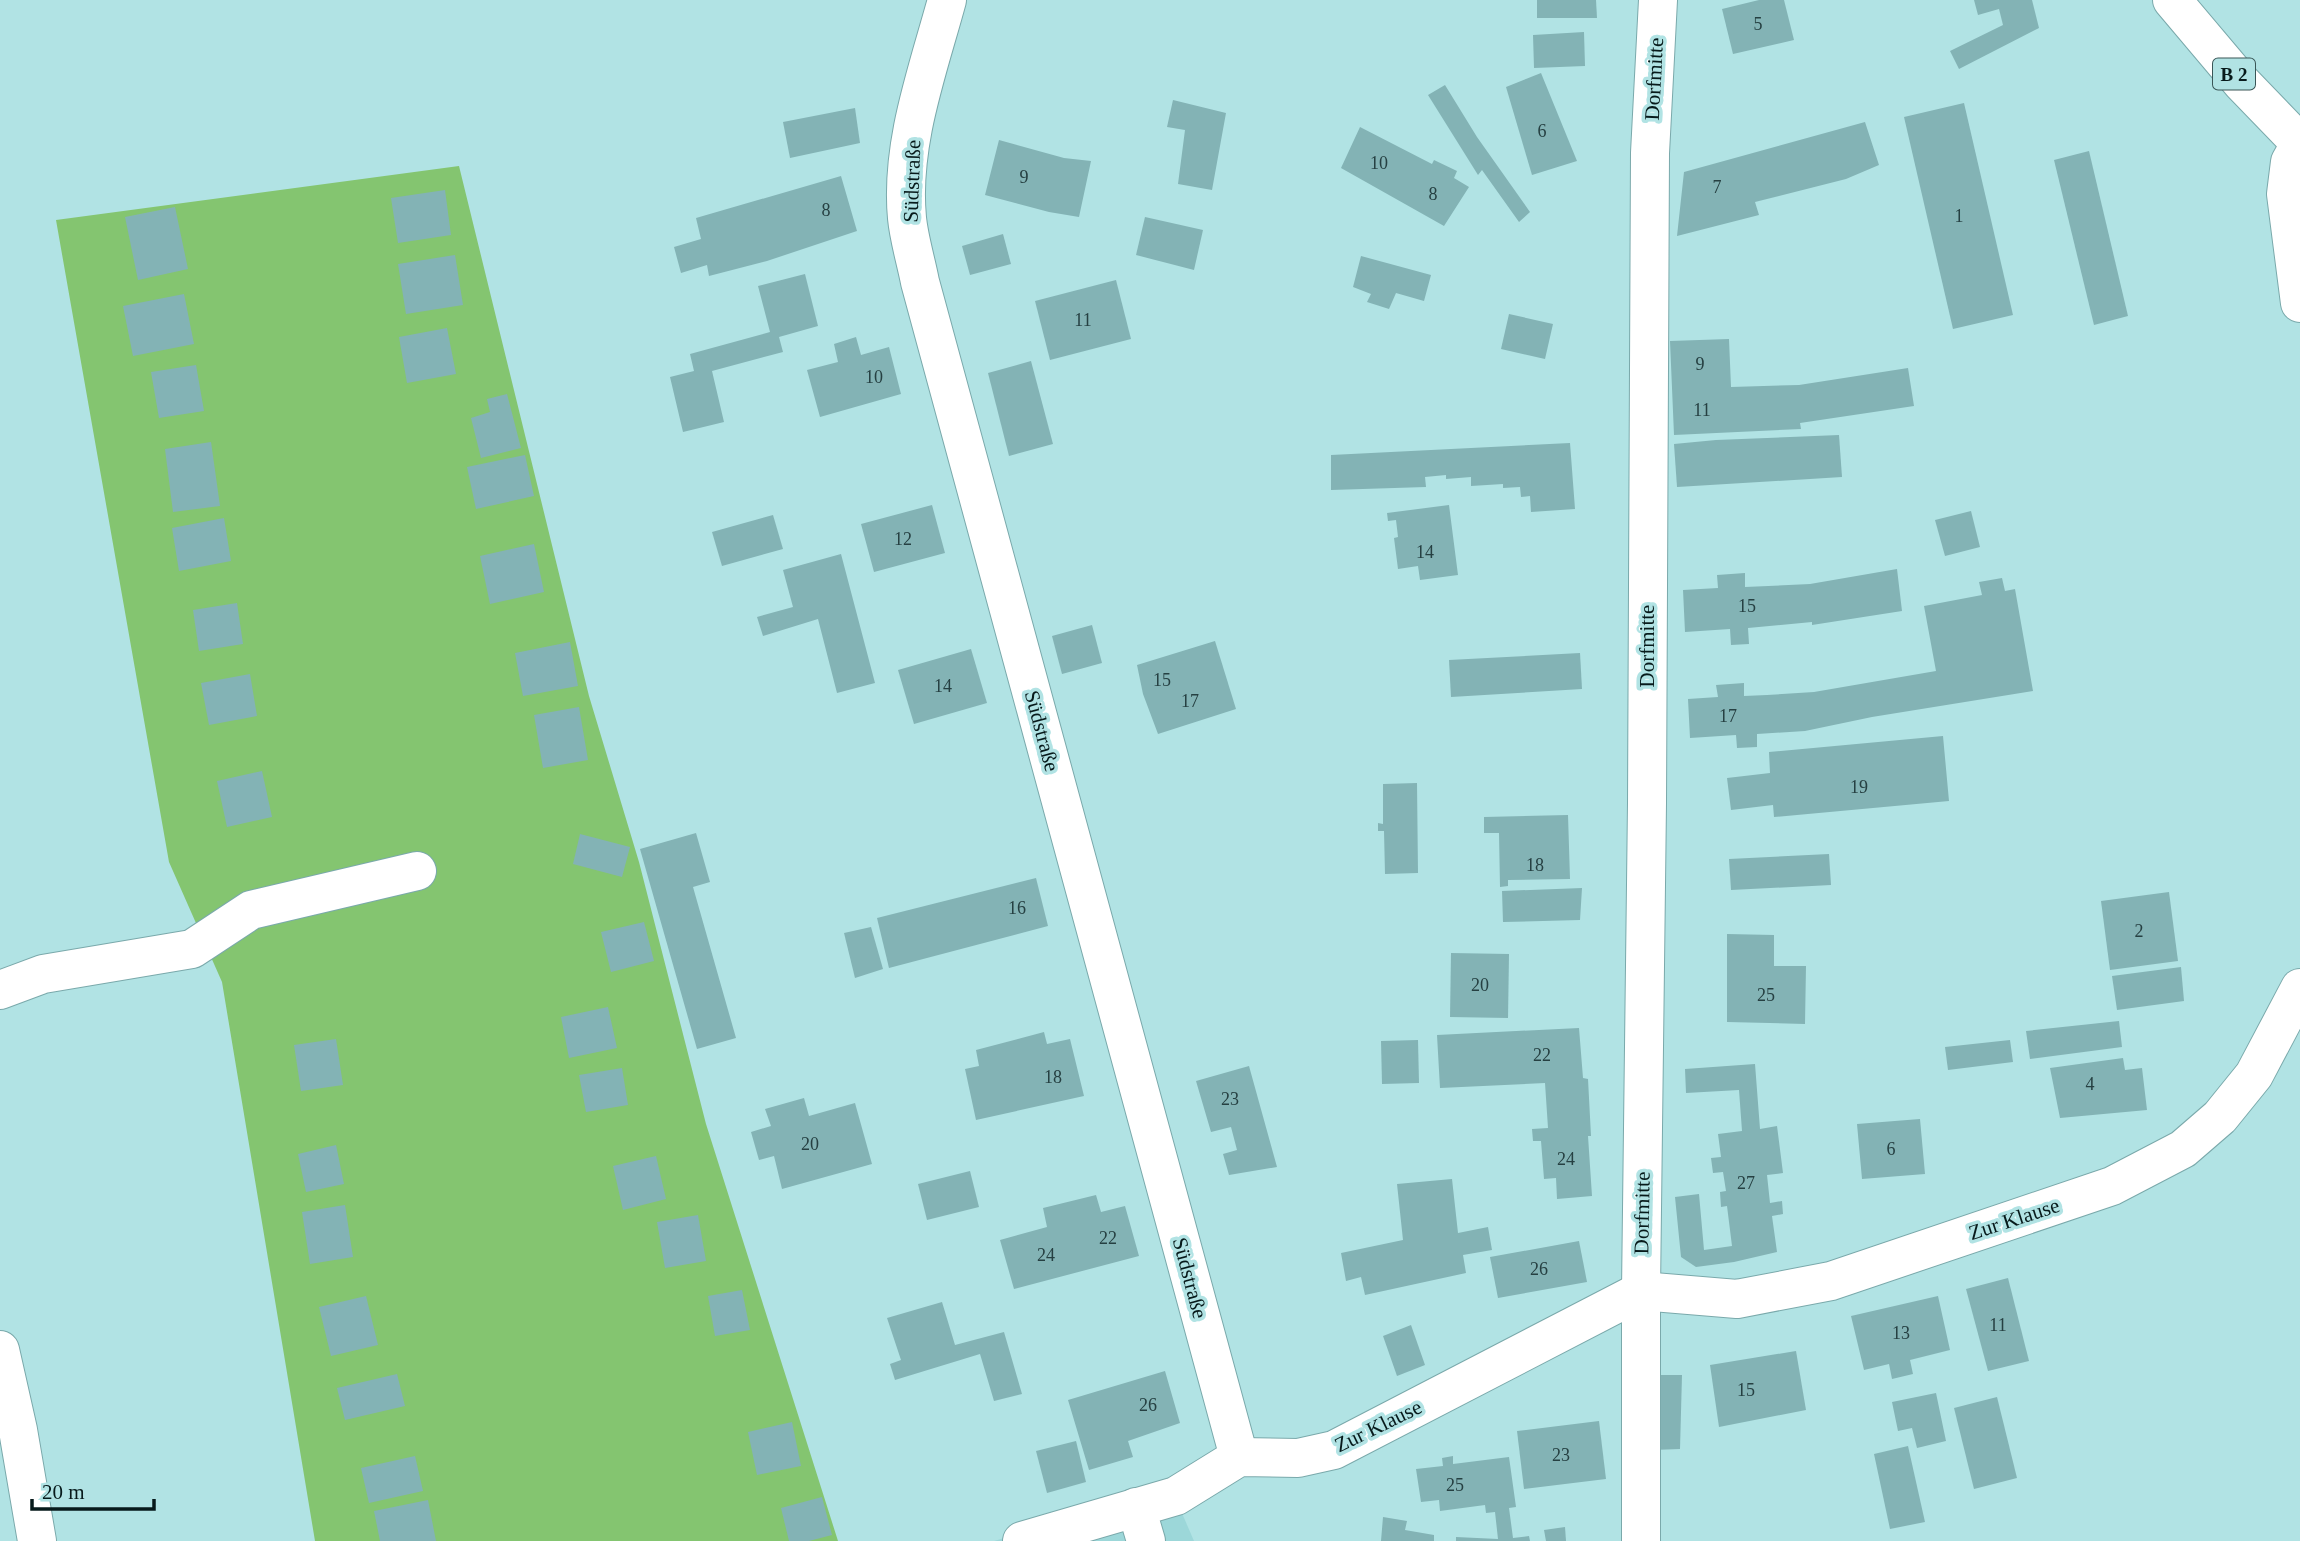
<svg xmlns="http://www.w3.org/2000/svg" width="2300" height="1541" viewBox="0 0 2300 1541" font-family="Georgia,serif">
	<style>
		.built { fill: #9cd7d9 }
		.green { fill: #84c570 }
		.building { fill: #83b3b5 }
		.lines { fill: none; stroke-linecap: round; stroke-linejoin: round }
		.minor-casing { stroke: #7aa9ab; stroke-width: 40 }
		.major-casing { stroke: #7aa9ab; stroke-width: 40 }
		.minor { stroke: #fff; stroke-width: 38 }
		.major { stroke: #fff; stroke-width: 38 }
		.labels { text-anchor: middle; stroke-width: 7; stroke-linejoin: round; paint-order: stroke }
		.number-label { font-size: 18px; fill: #264042 }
		.shield { fill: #b1e3e4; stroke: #3a5657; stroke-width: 2 }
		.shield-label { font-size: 19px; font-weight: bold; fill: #071a1b }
		.street-label { font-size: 21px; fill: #071a1b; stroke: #b1e3e4 }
	</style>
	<rect width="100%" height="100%" fill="#b1e3e4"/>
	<polygon class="built" points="1172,1490 1194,1541 994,1541"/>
	<polygon class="green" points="459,166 589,696 639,862 706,1124 838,1541 315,1541 222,982 169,862 56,220"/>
	<g class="building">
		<polygon points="1537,0 1596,0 1597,18 1537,18"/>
		<polygon points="1759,0 1784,0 1794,40 1733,54 1722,9"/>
		<polygon points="1974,0 2032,0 2039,28 1959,69 1950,51 2003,25 1999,9 1978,15"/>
		<polygon points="1584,32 1585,66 1534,68 1533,35"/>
		<polygon points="1541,73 1577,161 1532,175 1506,87"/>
		<polygon points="1445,85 1477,137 1530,212 1519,222 1482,170 1478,175 1428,95"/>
		<polygon points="1173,100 1226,113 1212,190 1178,184 1185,130 1167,127"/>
		<polygon points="1964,103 2013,315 1953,329 1904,117"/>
		<polygon points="855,108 860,143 790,158 783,122"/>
		<polygon points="1865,122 1879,165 1846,179 1755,202 1759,215 1677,236 1684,172"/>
		<polygon points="1360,127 1432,164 1434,160 1457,171 1454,178 1469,187 1444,226 1341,168"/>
		<polygon points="999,140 1064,158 1091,161 1079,217 1049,212 985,195"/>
		<polygon points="2089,151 2128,316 2094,325 2054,160"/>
		<polygon points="841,176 857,231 767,261 709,276 707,265 681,273 674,247 701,239 696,218"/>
		<polygon points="445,190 451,235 398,243 391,198"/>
		<polygon points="175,207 188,269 138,280 125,217"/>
		<polygon points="1145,217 1203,230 1194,270 1136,255"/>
		<polygon points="1003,234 1011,264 970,275 962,246"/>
		<polygon points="455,255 463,305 406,314 398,264"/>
		<polygon points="1361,256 1431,275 1424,301 1396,293 1389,309 1367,302 1371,294 1353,287"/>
		<polygon points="805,274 818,326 779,337 783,352 712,371 724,422 683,432 670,377 694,371 690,354 770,332 758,286"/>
		<polygon points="1116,280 1131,339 1050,360 1035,301"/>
		<polygon points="184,294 194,344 133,356 123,306"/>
		<polygon points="1509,314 1553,324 1545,359 1501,349"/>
		<polygon points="447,328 456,374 407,383 399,337"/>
		<polygon points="856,337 861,355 889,347 901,394 820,417 807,370 838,362 834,344"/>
		<polygon points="1729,339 1731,387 1799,385 1908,368 1914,406 1800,423 1801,429 1674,435 1670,341"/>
		<polygon points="1031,361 1053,444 1009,456 988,373"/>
		<polygon points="196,365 204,411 159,418 151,372"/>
		<polygon points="507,394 521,448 481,458 471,418 490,412 487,399"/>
		<polygon points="1839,435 1842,477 1677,487 1674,444 1716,440"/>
		<polygon points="211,442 220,506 173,512 165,449"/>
		<polygon points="1570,443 1575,509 1531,512 1530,496 1521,497 1520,487 1503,488 1503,484 1471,486 1471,477 1446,479 1446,475 1425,477 1426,487 1331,490 1331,455"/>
		<polygon points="525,455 534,496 476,509 467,467"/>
		<polygon points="932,505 945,553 874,572 861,524"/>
		<polygon points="1449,505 1458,575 1420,580 1418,566 1398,569 1394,538 1398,537 1396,520 1388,521 1387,513"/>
		<polygon points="1971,511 1980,547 1945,556 1935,520"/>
		<polygon points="773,515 783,549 722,566 712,532"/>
		<polygon points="224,518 231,561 179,571 172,528"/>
		<polygon points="534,544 544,592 490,604 480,556"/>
		<polygon points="841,554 875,683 837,693 818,619 763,636 757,617 793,607 783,570"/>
		<polygon points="1897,569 1902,611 1812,625 1812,622 1748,628 1749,644 1731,645 1730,629 1685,632 1683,590 1718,588 1717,575 1745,573 1745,587 1810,584"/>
		<polygon points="2002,578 2005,591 2015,589 2033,691 1872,717 1805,731 1757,734 1757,747 1737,748 1736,735 1690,738 1688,699 1718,697 1716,685 1744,683 1744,696 1767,695 1814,692 1936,671 1924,606 1982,595 1979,582"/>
		<polygon points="237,603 243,644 199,651 193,610"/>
		<polygon points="1092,625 1102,663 1062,674 1052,636"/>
		<polygon points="1215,641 1236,709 1158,734 1143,694 1137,665"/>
		<polygon points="570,642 578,686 523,696 515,653"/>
		<polygon points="971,649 987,703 914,724 898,670"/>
		<polygon points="1580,653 1582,689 1451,697 1449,660"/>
		<polygon points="250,674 257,716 209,725 201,683"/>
		<polygon points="579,707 588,760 543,768 534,715"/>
		<polygon points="1943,736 1949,801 1774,817 1773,805 1731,810 1727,778 1770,773 1769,752"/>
		<polygon points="262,771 272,817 227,827 217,781"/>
		<polygon points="1417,783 1418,873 1385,874 1384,831 1378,831 1378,823 1383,824 1383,784"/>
		<polygon points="1568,815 1570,879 1508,880 1508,886 1500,887 1499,833 1484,833 1484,817"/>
		<polygon points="696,833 710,882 693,887 736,1038 697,1049 640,849"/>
		<polygon points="580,834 630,847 622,877 573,864"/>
		<polygon points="1829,854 1831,885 1731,890 1729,859"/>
		<polygon points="1036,878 1048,926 889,968 877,918"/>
		<polygon points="1582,888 1580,920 1503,922 1502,891"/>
		<polygon points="2169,892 2178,961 2110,970 2101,901"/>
		<polygon points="644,922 654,961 611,972 601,932"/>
		<polygon points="871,927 883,969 855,978 844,933"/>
		<polygon points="1727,934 1774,935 1774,966 1806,966 1805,1024 1727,1022"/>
		<polygon points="1451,953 1509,954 1508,1018 1450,1017"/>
		<polygon points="2181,967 2184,1001 2117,1010 2112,976"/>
		<polygon points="608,1007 617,1048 569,1058 561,1017"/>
		<polygon points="2119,1021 2122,1047 2030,1059 2026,1031"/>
		<polygon points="1579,1028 1583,1078 1588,1079 1591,1136 1588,1136 1592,1196 1557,1199 1556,1178 1544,1179 1541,1141 1533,1141 1532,1129 1548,1128 1545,1083 1440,1088 1437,1035"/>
		<polygon points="1044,1032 1047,1044 1070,1039 1084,1096 976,1120 965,1069 979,1066 976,1050"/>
		<polygon points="336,1039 343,1085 301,1091 294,1045"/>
		<polygon points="1418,1040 1419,1083 1382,1084 1381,1041"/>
		<polygon points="2010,1040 2013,1062 1948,1070 1945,1047"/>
		<polygon points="2123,1058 2125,1070 2142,1068 2147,1110 2060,1118 2050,1068"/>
		<polygon points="1755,1064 1760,1129 1777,1126 1783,1173 1767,1175 1770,1203 1782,1201 1783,1214 1772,1216 1777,1252 1734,1262 1696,1267 1681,1257 1675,1197 1699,1194 1704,1250 1732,1246 1727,1206 1721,1207 1720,1192 1726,1191 1723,1172 1713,1173 1711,1158 1721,1157 1718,1134 1742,1131 1739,1090 1686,1093 1685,1069"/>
		<polygon points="1249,1066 1277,1167 1229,1175 1223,1154 1237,1150 1231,1127 1211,1132 1196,1081"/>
		<polygon points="622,1068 628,1105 586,1112 579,1075"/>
		<polygon points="804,1098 809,1116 855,1103 872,1164 782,1189 774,1156 759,1160 751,1132 771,1126 765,1109"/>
		<polygon points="1920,1119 1925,1174 1862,1179 1857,1124"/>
		<polygon points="336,1145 344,1184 306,1192 298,1154"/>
		<polygon points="656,1156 666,1199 623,1210 613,1166"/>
		<polygon points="970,1171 979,1207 927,1220 918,1184"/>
		<polygon points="1452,1179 1458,1233 1488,1227 1492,1250 1463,1255 1466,1273 1365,1295 1361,1277 1346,1281 1341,1253 1403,1240 1397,1184"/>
		<polygon points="1096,1195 1101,1212 1125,1206 1139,1256 1014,1289 1000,1240 1047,1227 1043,1208"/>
		<polygon points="345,1205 353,1257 310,1264 302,1212"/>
		<polygon points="698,1215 706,1261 665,1268 657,1222"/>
		<polygon points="1579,1241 1587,1282 1498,1298 1490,1257"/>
		<polygon points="2008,1278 2029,1361 1988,1371 1966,1289"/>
		<polygon points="742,1290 750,1330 715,1336 708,1296"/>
		<polygon points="366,1296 378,1345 331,1356 319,1307"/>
		<polygon points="1938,1296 1950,1350 1910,1360 1913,1374 1892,1379 1889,1364 1864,1370 1851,1316"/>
		<polygon points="942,1302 955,1345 1004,1332 1022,1394 994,1401 980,1354 895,1380 890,1364 901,1360 887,1318"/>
		<polygon points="1411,1325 1425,1365 1397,1376 1383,1336"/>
		<polygon points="1796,1351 1806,1410 1719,1427 1710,1365"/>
		<polygon points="1165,1371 1180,1423 1128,1441 1133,1457 1089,1470 1068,1400"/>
		<polygon points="397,1374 405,1406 345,1420 337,1388"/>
		<polygon points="1656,1375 1682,1375 1680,1449 1653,1450"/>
		<polygon points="1936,1393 1946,1441 1917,1448 1912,1428 1898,1431 1892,1402"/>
		<polygon points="1997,1397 2017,1478 1974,1489 1954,1408"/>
		<polygon points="1599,1421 1606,1479 1524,1489 1517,1431"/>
		<polygon points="792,1422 801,1466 757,1475 748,1432"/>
		<polygon points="1076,1441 1086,1482 1047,1493 1036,1451"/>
		<polygon points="1908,1446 1925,1522 1890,1529 1874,1454"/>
		<polygon points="415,1456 423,1491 369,1503 361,1468"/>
		<polygon points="1453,1456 1453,1464 1509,1457 1516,1507 1509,1508 1513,1538 1529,1536 1530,1541 1456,1541 1456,1537 1498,1539 1495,1512 1486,1513 1485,1505 1440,1511 1439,1500 1421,1502 1416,1469 1443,1466 1442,1458"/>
		<polygon points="822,1497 832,1535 809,1541 789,1541 781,1508"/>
		<polygon points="428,1500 436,1541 380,1541 374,1511"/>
		<polygon points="1383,1517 1407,1521 1405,1530 1434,1535 1434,1541 1381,1541"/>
		<polygon points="1565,1527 1566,1541 1546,1541 1544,1530"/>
	</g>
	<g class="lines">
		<g class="minor-casing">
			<g id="minor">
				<path d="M947 0C928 70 900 144 907 218 909 239 916 261 920 282L1239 1457"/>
				<polyline points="2300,144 2290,162 2286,194 2300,303"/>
				<polyline points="0,990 43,974 192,949 251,910 417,871"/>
				<polyline points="0,1350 18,1430 37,1541"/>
				<polyline points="1136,1507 1146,1541"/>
				<polyline points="1022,1541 1176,1496 1239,1457 1298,1458 1334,1450 1641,1291 1737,1299 1831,1281 2112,1186 2183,1149 2220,1117 2254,1075 2300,988"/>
				<polyline points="1641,1541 1641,1291 1647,803 1650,153 1658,0"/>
			</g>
		</g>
		<g class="major-casing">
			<polyline id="major" points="2172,0 2242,83 2300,143"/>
		</g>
		<use href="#minor" class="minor"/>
		<use href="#major" class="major"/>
	</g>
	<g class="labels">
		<g class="number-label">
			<text x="1758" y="30">5</text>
			<text x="1542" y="137">6</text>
			<text x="1379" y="169">10</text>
			<text x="1024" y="183">9</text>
			<text x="1717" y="193">7</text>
			<text x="1433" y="200">8</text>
			<text x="826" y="216">8</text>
			<text x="1959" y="222">1</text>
			<text x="1083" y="326">11</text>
			<text x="1700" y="370">9</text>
			<text x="874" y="383">10</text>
			<text x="1702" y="416">11</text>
			<text x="903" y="545">12</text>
			<text x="1425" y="558">14</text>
			<text x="1747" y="612">15</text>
			<text x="1162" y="686">15</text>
			<text x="943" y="692">14</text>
			<text x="1190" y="707">17</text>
			<text x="1728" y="722">17</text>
			<text x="1859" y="793">19</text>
			<text x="1535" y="871">18</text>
			<text x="1017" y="914">16</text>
			<text x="2139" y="937">2</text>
			<text x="1480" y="991">20</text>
			<text x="1766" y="1001">25</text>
			<text x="1542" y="1061">22</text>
			<text x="1053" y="1083">18</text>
			<text x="2090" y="1090">4</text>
			<text x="1230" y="1105">23</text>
			<text x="810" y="1150">20</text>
			<text x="1891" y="1155">6</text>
			<text x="1566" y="1165">24</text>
			<text x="1746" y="1189">27</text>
			<text x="1108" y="1244">22</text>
			<text x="1046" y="1261">24</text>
			<text x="1539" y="1275">26</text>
			<text x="1998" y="1331">11</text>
			<text x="1901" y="1339">13</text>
			<text x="1746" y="1396">15</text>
			<text x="1148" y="1411">26</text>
			<text x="1561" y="1461">23</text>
			<text x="1455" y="1491">25</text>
		</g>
		<rect class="shield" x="2213" y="58.5" width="42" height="31" rx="5"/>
		<g class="shield-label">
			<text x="2234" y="81">B 2</text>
		</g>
		<g class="street-label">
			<text transform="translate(1654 79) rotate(-87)" y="7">Dorfmitte</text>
			<text transform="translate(912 181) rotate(-88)" y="7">Südstraße</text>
			<text transform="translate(1647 646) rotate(-90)" y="7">Dorfmitte</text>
			<text transform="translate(1042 731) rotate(75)" y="7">Südstraße</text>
			<text transform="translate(1642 1213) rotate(-89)" y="7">Dorfmitte</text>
			<text transform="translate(2014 1219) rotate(-18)" y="7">Zur Klause</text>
			<text transform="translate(1190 1278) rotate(75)" y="7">Südstraße</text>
			<text transform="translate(1378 1426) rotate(-26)" y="7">Zur Klause</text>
		</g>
	</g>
	<path d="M32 1499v10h122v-10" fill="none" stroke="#071a1b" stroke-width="3.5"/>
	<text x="42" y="1499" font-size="21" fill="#071a1b" stroke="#b1e3e4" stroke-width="5" paint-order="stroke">20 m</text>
</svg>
